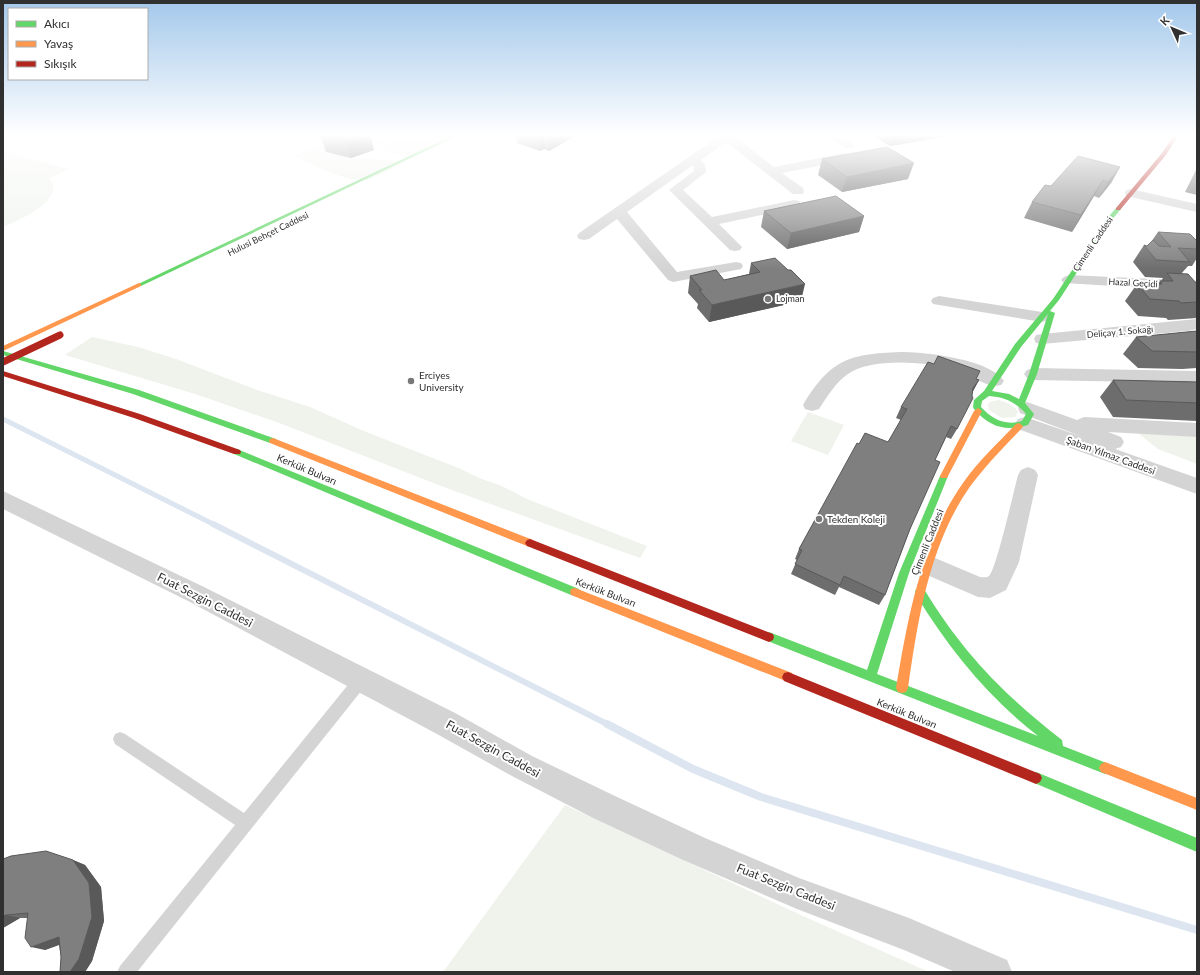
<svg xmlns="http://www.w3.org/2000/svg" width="1200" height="975" viewBox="0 0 1200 975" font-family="Lato,sans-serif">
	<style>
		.green { fill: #eff3ec }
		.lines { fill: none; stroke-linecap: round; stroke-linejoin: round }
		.stream-far2 { stroke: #dde6f0; stroke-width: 5 }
		.stream-far1 { stroke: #dde6f0; stroke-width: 6 }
		.stream { stroke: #dde6f0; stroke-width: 8 }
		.lane { fill: #d4d4d4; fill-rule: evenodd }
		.street { fill: #d4d4d4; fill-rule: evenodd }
		.fast { fill: #63d668; fill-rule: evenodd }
		.slow { fill: #ff974d; fill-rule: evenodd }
		.jam { fill: #b3261e; fill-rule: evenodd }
		.jam-bridge { stroke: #b3261e; stroke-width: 7 }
		.wall { fill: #6d6d6d }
		.shaded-wall { fill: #595959 }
		.building { fill: #7f7f7f; stroke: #595959 }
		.poi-dot { fill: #787878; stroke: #fff; stroke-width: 1.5 }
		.labels { text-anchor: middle; stroke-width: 4; stroke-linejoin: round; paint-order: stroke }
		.far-street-label { font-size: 9px; fill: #303030; stroke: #fff }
		.far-poi-label { font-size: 9px; fill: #303030; stroke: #fff; text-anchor: start }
		.poi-label { font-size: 10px; fill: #303030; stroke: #fff; text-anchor: start }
		.street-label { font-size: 10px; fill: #303030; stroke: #fff }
		.near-street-label { font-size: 12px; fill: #303030; stroke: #fff }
	</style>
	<rect width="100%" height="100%" fill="#fff"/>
	<g class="green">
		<polygon points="270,134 350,134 328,144"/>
		<path d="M356 134H401C377 147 380 150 356 134Z"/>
		<polygon points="406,134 433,134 454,138 411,159 381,148"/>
		<path d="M314 145 327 148 324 153 329 155 332 153 351 158 406 161C394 167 381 175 367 180 352 184 309 164 295 156Z"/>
		<path d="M3 151 69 169 49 178C68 199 18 221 3 227Z"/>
		<polygon points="92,337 138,347 176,359 257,390 310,407 366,432 461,469 479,478 502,486 527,499 647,546 640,558 449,489 282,424 195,394 65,355"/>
		<path d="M998 400C1005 401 1015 406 1018 412L1015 417 1002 418 989 410 988 404 990 402Z"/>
		<polygon points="808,412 844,425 828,455 791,441"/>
		<polygon points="1138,433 1197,437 1197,464 1158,449"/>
		<polygon points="565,805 803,916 929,972 443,972"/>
	</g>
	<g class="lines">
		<polyline class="stream-far2" points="3,419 215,525"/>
		<polyline class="stream-far1" points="213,524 609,725"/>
		<polyline class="stream" points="607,724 693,769 761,797 1197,930"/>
		<polygon class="lane" points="361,674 366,675 368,680 366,685 137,972 117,972 120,966 235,825 115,744 113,739 115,734 120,732 125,734 244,813 356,675"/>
		<g class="street">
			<polygon points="722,134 735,134 734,136 774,167 844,153 848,154 850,157 848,160 844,161 782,173 803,188 804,191 803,194 793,194 726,142 701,160 705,165 706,172 683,190 712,217 794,200 799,201 801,204 799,207 794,208 719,224 742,247 740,250 735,251 730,250 669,190 694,171 693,165 627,212 677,272 736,262 741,263 743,266 741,269 673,282 668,280 617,219 589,239 584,240 579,239 577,236 579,233"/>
			<polygon points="824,134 837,134 855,146 853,148 845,148"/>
			<polygon points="1131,189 1197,204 1197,212 1126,196 1125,193 1126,190"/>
			<polygon points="1069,275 1197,281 1197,291 1064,283 1061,280 1064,277"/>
			<polygon points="939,296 1042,312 1048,314 1050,317 1048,320 1042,322 933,304 931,301 933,298"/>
			<polygon points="1197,319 1197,329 1188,331 1042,344 1036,343 1034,339 1036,335 1042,334"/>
			<path d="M900 352C925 352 990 359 1004 381L1001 385C988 389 975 377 962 372 935 362 872 356 848 374 835 383 827 397 819 409L812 411 805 409 803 405C831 359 849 354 900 352Z"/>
			<polygon points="1033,368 1197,371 1197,383 1033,380 1027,378 1024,374 1027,370"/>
			<polygon points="1027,402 1077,420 1084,417 1197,423 1197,437 1108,432 1121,437 1124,442 1121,447 1115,449 1197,478 1197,494 1018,429 1015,424 1018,419 1025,417 1083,437 1020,413 1018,408 1020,403"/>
			<path d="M1028 467 1035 470 1038 475 1019 562 1006 590 990 598 978 597 920 572 916 565 920 558 928 555 980 577C983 577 987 578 989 576 996 570 1014 490 1018 475L1021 470Z"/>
			<polygon points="3,491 204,587 457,714 532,756 615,796 705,838 799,878 909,918 1007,960 1012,972 955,972 904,950 797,909 683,860 593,818 512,776 437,734 188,601 3,509"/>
		</g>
		<g class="fast">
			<polygon points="456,134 461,134 141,286 137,286 136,285"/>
			<path d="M1116 208 1121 209 1109 223 1059 300 1050 311 1055 313 1037 374 1025 403 1034 414 1028 425C1005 432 990 427 974 409L973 407 974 400 984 391 1015 344 1053 299 1104 222ZM1048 314 1029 374 1019 399 1009 394 992 391 1021 347ZM989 396C1004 397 1016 402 1026 414L1022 421C1005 426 992 419 981 407L982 401Z"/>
			<polygon points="3,351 139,390 276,439 277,441 276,443 270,443 133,394 3,355"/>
			<polygon points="237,449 579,589 580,592 579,595 575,596 571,595 234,454 233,452 234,450"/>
			<path d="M944 473 948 476 909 573 877 674 1038 736C988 697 949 649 916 595L915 592 916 589 920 588 924 589C962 652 1004 695 1062 740L1063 746 1109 764 1111 768 1109 772 1105 774 765 640 764 637 765 634 769 632 867 670 899 573 940 476Z"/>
			<polygon points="1036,772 1197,838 1197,852 1032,782 1030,778 1032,774"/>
		</g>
		<g class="slow">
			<polygon points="139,283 141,284 141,286 3,351 3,346"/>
			<polygon points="978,408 982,411 948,476 947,478 941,478 940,476 974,411"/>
			<path d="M1019 423 1023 426 1022 428C1004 447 985 466 969 488 929 546 918 619 908 688L906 692 902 693 898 692 896 688C908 617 921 543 963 483 978 461 998 443 1016 424Z"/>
			<polygon points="273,438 533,540 535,543 533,546 530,547 527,546 270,443 269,441 270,439"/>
			<polygon points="575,588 792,673 794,677 792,681 788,682 571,595 570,592 571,589"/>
			<polygon points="1105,762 1197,798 1197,810 1101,772 1099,768 1101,764"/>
		</g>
		<g class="jam">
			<polygon points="1175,134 1179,134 1166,155 1120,210 1116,210 1116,208 1162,153"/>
			<polygon points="3,371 140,414 240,450 241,452 240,454 234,454 134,418 3,376"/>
			<polygon points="530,539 773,634 774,637 773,640 769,642 527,546 525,543 527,540"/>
			<polygon points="788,672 1040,774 1042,778 1040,782 1036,784 784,681 782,677 784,673"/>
		</g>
		<polyline class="jam-bridge" points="3,362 60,335"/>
	</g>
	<g class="wall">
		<polygon points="516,134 579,134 549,151 544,149 540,151 517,143"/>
		<polygon points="870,134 950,134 949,136 890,146"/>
		<polygon points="370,135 374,150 351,158 326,152 321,137"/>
		<polygon points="822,159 908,179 842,192 818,175"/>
		<polygon points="1120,167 1111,183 1099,198 1094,196 1072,232 1024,218 1032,202 1051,186"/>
		<polygon points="1197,168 1197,195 1185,192"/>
		<polygon points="764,211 864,216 859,232 787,249 761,227"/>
		<polygon points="1158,232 1197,241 1197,258 1192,266 1188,266 1181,274 1197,284 1197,318 1168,320 1166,318 1138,316 1125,301 1137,284 1158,284 1160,281 1161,281 1163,278 1145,277 1133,262 1144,245 1147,246 1151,242"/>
		<polygon points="751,263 801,301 709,322 697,308 698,304 688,293 690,276 724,280 749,274"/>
		<polygon points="1197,331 1197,368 1182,369 1138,368 1123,354 1136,337"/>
		<polygon points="976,379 979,380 972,393 957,429 951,439 946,437 935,460 910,529 885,595 879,605 839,587 835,595 791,574 797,560 795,559 799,549 859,444 888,442 901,420 896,418 901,407"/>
		<polygon points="1113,380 1197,382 1197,421 1113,417 1100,397"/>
		<polygon points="11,856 73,860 85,865 101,887 104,921 92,961 85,972 60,972 61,957 59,945 45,950 27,918 20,918 3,928"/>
	</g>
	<g class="shaded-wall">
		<polygon points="543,134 544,149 540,151 539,136"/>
		<polygon points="552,134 579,134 549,151 548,136"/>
		<polygon points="894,134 950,134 949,136 890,146"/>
		<polygon points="370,135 374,150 351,158 347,142"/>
		<polygon points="914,163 908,179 842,192 847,177"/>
		<polygon points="1120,167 1111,183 1099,198 1108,182"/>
		<polygon points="1103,180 1094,196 1072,232 1081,215"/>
		<polygon points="864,216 859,232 787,249 791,233"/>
		<polygon points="805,284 801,301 709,322 712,305"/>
		<polygon points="979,380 973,391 967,399 973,388"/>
		<polygon points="73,860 85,865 101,887 104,921 92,961 85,972 70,972"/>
		<polygon points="6,915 20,918 3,928 3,916"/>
		<polygon points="59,937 72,940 45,950 31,947"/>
	</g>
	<g class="building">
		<polygon points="325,134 368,134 370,135 347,142 321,137"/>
		<polygon points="532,134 552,134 548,136 543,134 539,136"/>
		<polygon points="887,147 914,163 847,177 822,159"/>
		<polygon points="1078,156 1120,167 1108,182 1103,180 1081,215 1032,202 1045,185 1051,186"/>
		<polygon points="836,196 864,216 791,233 764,211"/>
		<polygon points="1158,232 1190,234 1197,241 1197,249 1178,248 1190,262 1156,260 1144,245 1147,246 1153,240 1159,246 1171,247"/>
		<polygon points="775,258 788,270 791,270 805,284 712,305 699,290 702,290 690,276 716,270 724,280 760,272 751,263"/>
		<polygon points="1167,273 1188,274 1197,284 1197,302 1181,303 1179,301 1150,299 1137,284 1162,284 1160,281 1173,281"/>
		<polygon points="1197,331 1197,352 1196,352 1152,351 1136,337"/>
		<polygon points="938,356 980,371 976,379 979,380 973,388 972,396 973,398 957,429 951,426 935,460 940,462 910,529 885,595 844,576 840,585 795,564 802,550 799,549 857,443 859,444 865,433 888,442 907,409 901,407 928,362 934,364"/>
		<polygon points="1113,380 1197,382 1197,403 1126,400"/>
		<polygon points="46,851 73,860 89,883 92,917 79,959 70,972 60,972 61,957 59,937 31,947 25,938 28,913 6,915 3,916 3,859 11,856"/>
	</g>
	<linearGradient id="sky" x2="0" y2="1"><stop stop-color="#a3c8eb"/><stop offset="0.5" stop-color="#fff"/><stop offset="1" stop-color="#fff" stop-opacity="0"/></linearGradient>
	<rect width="1200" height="270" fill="url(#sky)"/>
	<g class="poi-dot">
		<circle cx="768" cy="299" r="4"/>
		<circle cx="411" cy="381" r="4"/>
		<circle cx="819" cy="519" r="4"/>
	</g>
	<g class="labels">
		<g class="far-street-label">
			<text transform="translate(268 234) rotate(-26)" y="3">Hulusi Behçet Caddesi</text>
			<text transform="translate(1093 244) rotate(-56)" y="3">Çimenli Caddesi</text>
			<text transform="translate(1133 283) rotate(3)" y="3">Hazal Geçidi</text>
			<text transform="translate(1120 332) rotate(-5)" y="3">Deliçay 1. Sokağı</text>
		</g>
		<g class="far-poi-label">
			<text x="776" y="302">Lojman</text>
		</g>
		<g class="poi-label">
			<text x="419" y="379">Erciyes<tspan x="419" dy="12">University</tspan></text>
			<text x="827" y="523">Tekden Koleji</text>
		</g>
		<g class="street-label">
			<text transform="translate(1111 455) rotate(20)" y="4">Şaban Yılmaz Caddesi</text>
			<text transform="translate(307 469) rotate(23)" y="4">Kerkük Bulvarı</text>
			<text transform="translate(927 542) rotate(-68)" y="4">Çimenli Caddesi</text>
			<text transform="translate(606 592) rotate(21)" y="4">Kerkük Bulvarı</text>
			<text transform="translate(907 713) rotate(22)" y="4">Kerkük Bulvarı</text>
		</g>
		<g class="near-street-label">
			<text transform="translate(205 600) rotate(27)" y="4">Fuat Sezgin Caddesi</text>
			<text transform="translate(493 749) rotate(29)" y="4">Fuat Sezgin Caddesi</text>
			<text transform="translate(786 887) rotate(22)" y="4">Fuat Sezgin Caddesi</text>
		</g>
	</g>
	<rect width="1200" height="975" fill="none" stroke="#303030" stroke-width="8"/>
	<rect x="8" y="8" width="140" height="72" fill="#ffffff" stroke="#acacac"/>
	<rect x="16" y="21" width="20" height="6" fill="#63d668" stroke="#acacac"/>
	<text x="44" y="28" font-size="12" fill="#303030">Akıcı</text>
	<rect x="16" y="41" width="20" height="6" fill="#ff974d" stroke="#acacac"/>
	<text x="44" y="48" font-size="12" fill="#303030">Yavaş</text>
	<rect x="16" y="61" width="20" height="6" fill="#b3261e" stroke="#acacac"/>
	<text x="44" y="68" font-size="12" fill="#303030">Sıkışık</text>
	<g transform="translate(1172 28) rotate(314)" stroke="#ffffff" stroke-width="3" paint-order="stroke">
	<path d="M0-3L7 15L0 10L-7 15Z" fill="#303030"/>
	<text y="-6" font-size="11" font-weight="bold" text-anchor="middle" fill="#303030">K</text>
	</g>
</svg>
